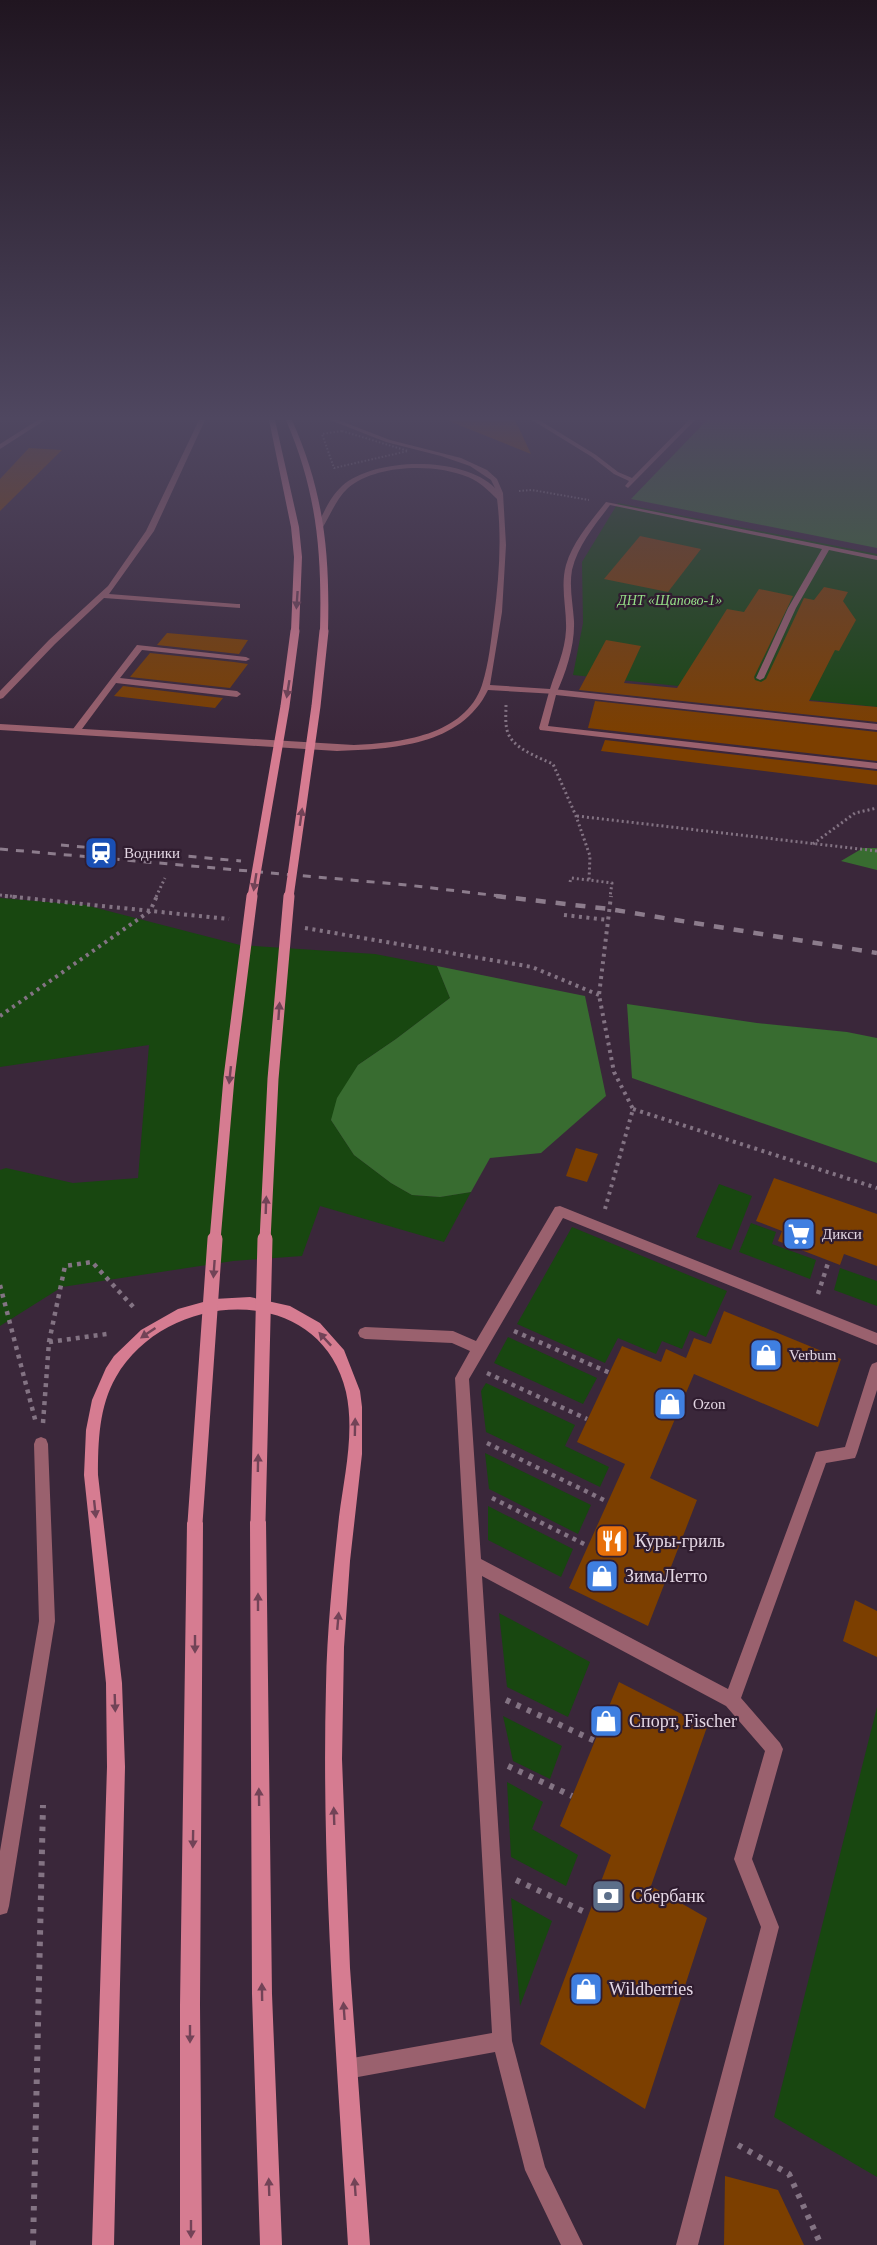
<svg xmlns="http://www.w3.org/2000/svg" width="877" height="2245" viewBox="0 0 877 2245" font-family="'Times New Roman',serif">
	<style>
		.green { fill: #184710 }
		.forest { fill: #386c30 }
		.building { fill: #7c3f00 }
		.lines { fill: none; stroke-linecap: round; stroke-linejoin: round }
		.path-far4 { stroke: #837383; stroke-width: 2; stroke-dasharray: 1.5 2; stroke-linecap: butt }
		.path-far3 { stroke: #837383; stroke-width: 3; stroke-dasharray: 2 3; stroke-linecap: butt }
		.path-far2 { stroke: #837383; stroke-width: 4; stroke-dasharray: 3 4.5; stroke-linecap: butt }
		.path-far1 { stroke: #837383; stroke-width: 4.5; stroke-dasharray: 4 5; stroke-linecap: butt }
		.path { stroke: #837383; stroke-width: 6; stroke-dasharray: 4.5 7; stroke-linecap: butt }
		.lane { fill: #9a616e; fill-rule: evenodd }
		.street { fill: #9a616e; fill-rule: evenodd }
		.secondary { fill: #d67c91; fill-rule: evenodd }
		.rail-far1 { stroke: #8c7c8c; stroke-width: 3; stroke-dasharray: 8 8; stroke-linecap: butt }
		.rail { stroke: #8c7c8c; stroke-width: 4.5; stroke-dasharray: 10 10; stroke-linecap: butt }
		.secondary-bridge-far2 { stroke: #d67c91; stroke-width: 9 }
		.secondary-bridge-far1 { stroke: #d67c91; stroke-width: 11 }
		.secondary-bridge { stroke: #d67c91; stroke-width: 15 }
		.oneway { fill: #724357 }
		.labels { text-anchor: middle; stroke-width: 4.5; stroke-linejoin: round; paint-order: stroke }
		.far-park-label { font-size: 14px; font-style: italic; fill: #95de88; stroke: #301d30 }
		.poi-label { font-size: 15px; fill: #e4d7e4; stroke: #301d30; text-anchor: start }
		.near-poi-label { font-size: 18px; fill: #e4d7e4; stroke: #301d30; text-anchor: start }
	</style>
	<rect width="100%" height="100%" fill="#3a273a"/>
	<g class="green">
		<polygon points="618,503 877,554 877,707 573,675 583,623 582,562"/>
		<polygon points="0,898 85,905 240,945 375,954 437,966 450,998 396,1039 358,1065 331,1120 354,1155 391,1183 412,1195 440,1197 471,1192 444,1242 320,1206 302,1256 233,1261 62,1287 0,1326 0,1170 6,1168 73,1183 138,1178 149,1045 0,1067"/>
		<polygon points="719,1184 752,1196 731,1250 696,1237"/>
		<polygon points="751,1223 776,1232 772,1244 816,1260 810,1279 739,1252"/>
		<polygon points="572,1227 727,1291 706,1337 690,1330 682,1349 662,1341 656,1354 618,1338 605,1363 517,1324"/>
		<polygon points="840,1268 877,1281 877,1306 834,1290"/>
		<polygon points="508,1337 597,1378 583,1404 494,1363"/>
		<polygon points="486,1383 575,1425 565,1446 609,1467 600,1487 486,1432 481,1391"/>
		<polygon points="485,1453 591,1505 578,1534 489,1489"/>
		<polygon points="488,1506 573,1549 561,1577 488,1540"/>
		<polygon points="499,1613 590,1662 568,1717 507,1687"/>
		<polygon points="877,1707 877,2177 774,2117"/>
		<polygon points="503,1716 562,1746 550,1779 513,1761"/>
		<polygon points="507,1782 543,1802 532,1829 578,1855 566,1886 511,1857"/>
		<polygon points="511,1898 552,1921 520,2006"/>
	</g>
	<g class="forest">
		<polygon points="707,420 877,420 877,548 631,499"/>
		<polygon points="863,848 877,848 877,870 841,861"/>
		<polygon points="437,966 585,996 606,1096 541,1153 490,1158 471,1192 440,1197 412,1195 391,1183 354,1155 331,1120 337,1098 358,1065 396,1039 450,998"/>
		<polygon points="627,1004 757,1023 847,1032 877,1038 877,1163 632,1078"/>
	</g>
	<g class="building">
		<polygon points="449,420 515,420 531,454 449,421"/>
		<polygon points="29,448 62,450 0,511 0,479"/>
		<polygon points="640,536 701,549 668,592 604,579"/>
		<polygon points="824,587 848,592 843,601 856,620 839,651 835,650 809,701 877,707 877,722 579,690 606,640 641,646 624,683 677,688 727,609 744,612 759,589 793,596 754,677 755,680 761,682 766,679 804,598 814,600"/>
		<polygon points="167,633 248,640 239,654 157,645"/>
		<polygon points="150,653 234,662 248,664 230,688 130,677"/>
		<polygon points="123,686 223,698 215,708 114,696"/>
		<polygon points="595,701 877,732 877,761 588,728"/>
		<polygon points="605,740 877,771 877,785 601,751"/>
		<polygon points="576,1148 598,1154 587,1182 566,1176"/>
		<polygon points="774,1178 877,1214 877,1266 844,1254 840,1265 778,1241 782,1231 756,1221"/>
		<polygon points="724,1311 841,1359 818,1427 694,1374 650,1478 697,1500 648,1626 569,1588 625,1464 577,1442 622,1346 661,1362 666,1349 686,1358 694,1338 711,1344"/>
		<polygon points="855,1600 877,1611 877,1657 843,1641"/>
		<polygon points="619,1682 707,1727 651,1886 707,1918 645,2109 540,2044 611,1855 560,1826"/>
		<polygon points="725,2176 778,2190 804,2245 724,2245"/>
	</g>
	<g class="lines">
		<g class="path-far4">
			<polygon points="342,431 408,451 334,468 322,434"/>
			<polyline points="519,491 532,490 589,500"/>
		</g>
		<g class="path-far3">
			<path d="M506 705C506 713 505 722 507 730 511 748 538 757 553 764L576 816 590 856 589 880 612 883 610 897"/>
			<polyline points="577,816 877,851"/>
			<polyline points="813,844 855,813 877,808"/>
			<polyline points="570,882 571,878 589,880"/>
			<polyline points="0,895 19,897"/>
			<polyline points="156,897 165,878"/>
		</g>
		<g class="path-far2">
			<polyline points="5,896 229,919"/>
			<polyline points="564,915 608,920"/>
			<polyline points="305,928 532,967 599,995"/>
			<polyline points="0,1016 150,911 157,896"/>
			<polyline points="633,1109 877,1188"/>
			<polyline points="605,1209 633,1109 614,1072 599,995 611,896"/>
		</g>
		<g class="path-far1">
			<polyline points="0,1285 36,1423"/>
			<polyline points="818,1294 829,1260"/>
			<polyline points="514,1331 610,1373"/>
			<polyline points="49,1342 107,1334"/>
			<polyline points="487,1373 587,1419"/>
			<polyline points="43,1423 49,1342 65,1266 92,1262 136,1310"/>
			<polyline points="487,1443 608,1502"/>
			<polyline points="492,1498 588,1546"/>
		</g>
		<g class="path">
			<polyline points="506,1700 595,1741"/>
			<polyline points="508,1766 572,1796"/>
			<polyline points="516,1880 589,1914"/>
			<polyline points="738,2145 789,2174 821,2245"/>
			<polyline points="33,2245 43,1805"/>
		</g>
		<g class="lane">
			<polygon points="199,420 205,420 154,531 109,594 237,604 240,604 240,608 104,598 55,644 3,698 0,699 0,691 49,640 108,586 146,531"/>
			<polygon points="137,645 246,657 250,659 246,661 142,650 120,678 237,691 241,694 237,697 116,683 79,733 73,733 73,729"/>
			<polygon points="553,689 877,724 877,730 556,695 548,726 877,763 877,769 540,730 539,728 549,692"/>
			<polygon points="560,1206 877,1333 877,1345 563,1218 469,1379 481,1559 728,1689 816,1452 845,1447 870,1368 872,1364 877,1362 877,1390 857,1453 855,1458 826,1463 741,1698 780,1743 783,1749 752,1859 779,1927 698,2245 676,2245 761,1927 734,1859 765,1751 726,1706 482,1576 512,2041 545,2167 583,2245 561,2245 525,2170 495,2052 347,2079 340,2076 337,2069 340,2062 347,2059 492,2033 455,1378 470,1351 452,1343 365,1339 360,1337 358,1333 360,1329 365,1327 453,1331 476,1341 555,1207"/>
			<polygon points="41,1437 46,1439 48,1444 55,1621 9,1906 7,1913 0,1915 0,1851 39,1621 34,1444 36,1439"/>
		</g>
		<g class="street">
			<polygon points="38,420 45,420 0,449 0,444"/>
			<path d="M330 420H338L390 440 461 458 487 470 497 479 503 493 506 545 502 612 490 685 550 689C556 670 565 651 566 630 567 609 560 587 566 565 573 541 591 521 606 502L877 556V560L829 550 796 608 764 678 760 680 756 678 788 608 822 549 610 505C595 525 578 545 572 570 569 587 573 604 574 621 575 645 566 673 556 694L488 690C461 746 392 749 337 751L0 730V724L354 745C399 743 465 736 482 685 489 663 491 640 494 617 499 578 502 538 497 499 488 490 480 482 468 477 435 463 376 464 348 488 336 499 331 514 323 527L317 526C324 512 330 497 342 486 375 457 463 456 495 488L491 480 470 466 441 456 386 442Z"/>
			<polygon points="532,420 539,420 596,455 618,472 632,478 689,420 695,420 628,488 625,486 629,481 614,474 592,457"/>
		</g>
		<g class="secondary">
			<polygon points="269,420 275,420 299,527 302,557 299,631 295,633 291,631 294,557 291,527"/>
			<path d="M286 420H292C324 492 330 553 328 631L324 633 320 631C322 553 317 492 286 420Z"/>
			<path d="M250 1297 290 1306 320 1323 344 1350 360 1391 362 1407V1454L350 1561 344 1647 342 1759 350 1968 370 2245H348C337 2059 321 1873 326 1686 327 1630 333 1573 339 1517 344 1477 355 1433 346 1392 320 1280 166 1289 116 1377 99 1406 98 1442 98 1475L122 1683 125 1767 114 2245H92L107 1767 106 1683 84 1475 86 1430 92 1400 106 1368 114 1356 141 1330 178 1309 214 1299Z"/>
			<polygon points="258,1515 263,1517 266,1522 272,1994 282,2245 260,2245 252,1994 250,1522 253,1517"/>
			<polygon points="195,1516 200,1518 203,1523 200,2005 202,2245 180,2245 180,2005 187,1523 190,1518"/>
		</g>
		<g class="rail-far1">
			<polyline points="61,845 241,861"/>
			<polyline points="0,849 407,885 508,897"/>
		</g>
		<polyline class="rail" points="496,896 609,909 877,953"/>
		<g class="secondary-bridge-far2">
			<polyline points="252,897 285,706 295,631"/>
			<polyline points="289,897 316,706 324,631"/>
		</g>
		<g class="secondary-bridge-far1">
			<polyline points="215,1240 229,1078 252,896"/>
			<polyline points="265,1240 273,1079 289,896"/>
		</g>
		<g class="secondary-bridge">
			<polyline points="258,1522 265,1239"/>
			<polyline points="195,1523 215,1239"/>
		</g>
	</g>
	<defs><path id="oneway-solid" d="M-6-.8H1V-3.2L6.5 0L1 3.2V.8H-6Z" transform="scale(1.5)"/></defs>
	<g class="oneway">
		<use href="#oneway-solid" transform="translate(297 600) rotate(94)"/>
		<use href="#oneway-solid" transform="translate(288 689) rotate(99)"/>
		<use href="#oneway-solid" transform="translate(301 817) rotate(-82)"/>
		<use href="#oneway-solid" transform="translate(255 882) rotate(99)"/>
		<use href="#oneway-solid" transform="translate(279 1011) rotate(-86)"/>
		<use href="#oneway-solid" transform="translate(230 1075) rotate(96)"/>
		<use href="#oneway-solid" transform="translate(266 1205) rotate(-88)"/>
		<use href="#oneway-solid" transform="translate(214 1269) rotate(94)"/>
		<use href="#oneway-solid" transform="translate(148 1333) rotate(146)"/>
		<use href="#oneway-solid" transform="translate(325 1339) rotate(-133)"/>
		<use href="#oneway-solid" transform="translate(355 1427) rotate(-89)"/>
		<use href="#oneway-solid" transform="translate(258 1463) rotate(-89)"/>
		<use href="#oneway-solid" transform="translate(95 1509) rotate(84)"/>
		<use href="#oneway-solid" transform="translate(258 1602) rotate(-90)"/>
		<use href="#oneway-solid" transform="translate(338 1621) rotate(-85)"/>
		<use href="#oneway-solid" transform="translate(195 1644) rotate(90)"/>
		<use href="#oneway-solid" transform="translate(115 1703) rotate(88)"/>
		<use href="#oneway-solid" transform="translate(259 1797) rotate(-91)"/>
		<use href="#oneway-solid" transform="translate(334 1816) rotate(-92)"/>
		<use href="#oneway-solid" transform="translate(193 1839) rotate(91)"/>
		<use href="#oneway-solid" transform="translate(262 1992) rotate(-91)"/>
		<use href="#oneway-solid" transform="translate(344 2011) rotate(-94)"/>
		<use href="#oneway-solid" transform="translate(190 2034) rotate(90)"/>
		<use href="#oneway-solid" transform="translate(269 2187) rotate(-92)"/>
		<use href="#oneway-solid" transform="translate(355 2187) rotate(-94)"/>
		<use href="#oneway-solid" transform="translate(191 2229) rotate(90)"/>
	</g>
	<linearGradient id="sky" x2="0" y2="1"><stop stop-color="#201520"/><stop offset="0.57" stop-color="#4f4760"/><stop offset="1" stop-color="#4f4760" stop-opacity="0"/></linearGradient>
	<rect width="877" height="734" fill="url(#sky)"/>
	<defs>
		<g id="station-square" transform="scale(1.725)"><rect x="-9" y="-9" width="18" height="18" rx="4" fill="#1a4fb4" stroke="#301d30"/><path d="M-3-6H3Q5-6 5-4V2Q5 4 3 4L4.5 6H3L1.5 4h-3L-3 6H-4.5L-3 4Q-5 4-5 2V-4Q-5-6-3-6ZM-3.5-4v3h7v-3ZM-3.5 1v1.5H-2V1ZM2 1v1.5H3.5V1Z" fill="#fff"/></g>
		<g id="supermarket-square" transform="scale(1.725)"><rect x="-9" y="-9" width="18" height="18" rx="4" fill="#3f7fe0" stroke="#301d30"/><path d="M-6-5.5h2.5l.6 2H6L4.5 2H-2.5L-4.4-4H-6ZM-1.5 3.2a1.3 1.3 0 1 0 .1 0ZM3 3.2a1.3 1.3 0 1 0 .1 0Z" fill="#fff"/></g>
		<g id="shop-square" transform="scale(1.725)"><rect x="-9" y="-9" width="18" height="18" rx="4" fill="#3f7fe0" stroke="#301d30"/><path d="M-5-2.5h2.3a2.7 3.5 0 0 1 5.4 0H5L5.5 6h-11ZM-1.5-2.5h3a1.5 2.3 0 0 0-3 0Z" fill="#fff"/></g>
		<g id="restaurant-square" transform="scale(1.725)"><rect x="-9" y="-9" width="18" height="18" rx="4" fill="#e8710a" stroke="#301d30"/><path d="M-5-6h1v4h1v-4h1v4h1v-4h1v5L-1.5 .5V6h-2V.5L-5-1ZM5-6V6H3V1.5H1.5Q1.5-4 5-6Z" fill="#fff"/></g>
		<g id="bank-square" transform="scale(1.725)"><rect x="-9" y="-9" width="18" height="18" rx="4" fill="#5c6f8a" stroke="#301d30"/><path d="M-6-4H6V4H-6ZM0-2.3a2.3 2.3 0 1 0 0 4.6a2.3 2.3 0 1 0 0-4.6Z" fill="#fff"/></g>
	</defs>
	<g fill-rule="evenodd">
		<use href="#station-square" x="101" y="853"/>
		<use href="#supermarket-square" x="799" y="1234"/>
		<use href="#shop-square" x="766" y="1355"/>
		<use href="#shop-square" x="670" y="1404"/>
		<use href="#restaurant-square" x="612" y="1541"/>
		<use href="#shop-square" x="602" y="1576"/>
		<use href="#shop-square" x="606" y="1721"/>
		<use href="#bank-square" x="608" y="1896"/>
		<use href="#shop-square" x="586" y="1989"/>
	</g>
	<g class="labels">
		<g class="far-park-label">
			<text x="670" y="605">ДНТ «Щапово-1»</text>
		</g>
		<g class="poi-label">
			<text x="124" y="858">Водники</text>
			<text x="822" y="1239">Дикси</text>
			<text x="789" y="1360">Verbum</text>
			<text x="693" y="1409">Ozon</text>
		</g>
		<g class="near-poi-label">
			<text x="635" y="1547">Куры-гриль</text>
			<text x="625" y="1582">ЗимаЛетто</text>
			<text x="629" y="1727">Спорт, Fischer</text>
			<text x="631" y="1902">Сбербанк</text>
			<text x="609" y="1995">Wildberries</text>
		</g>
	</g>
</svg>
